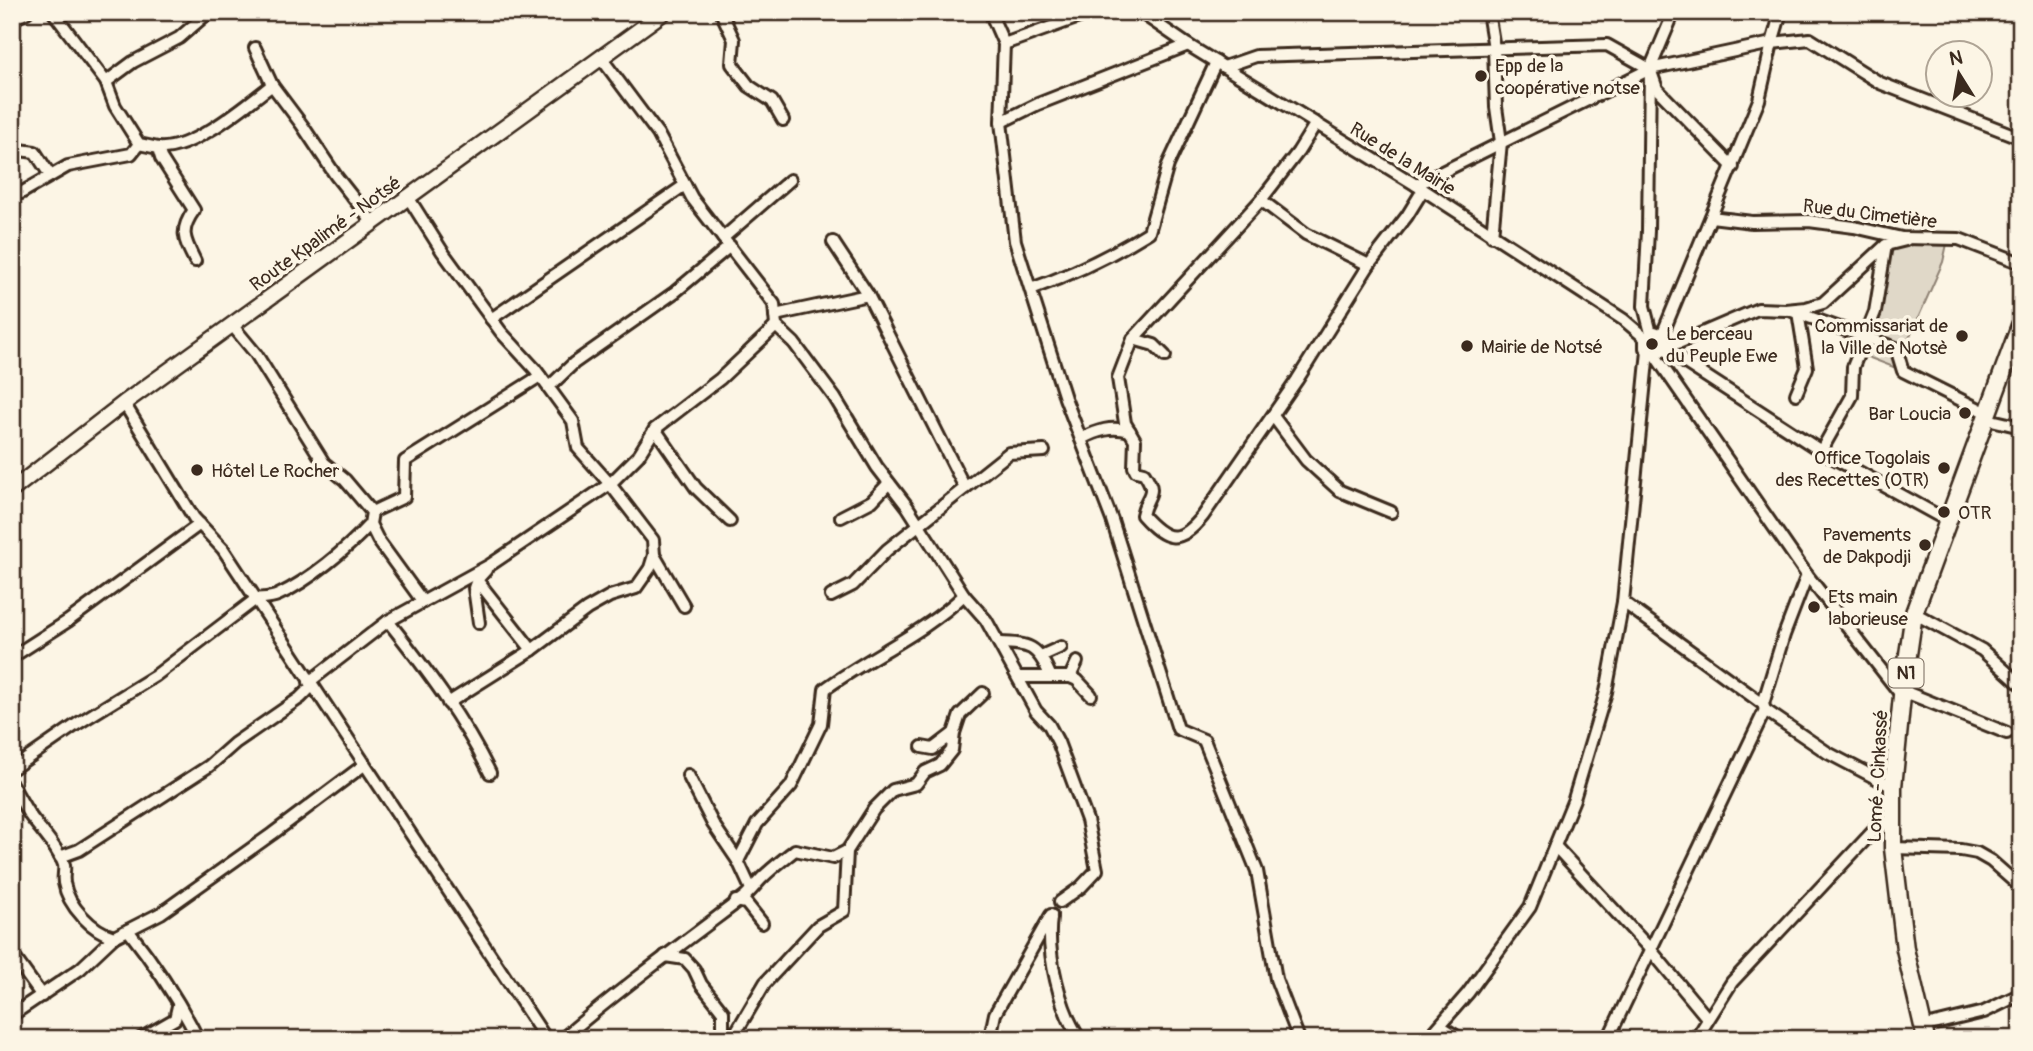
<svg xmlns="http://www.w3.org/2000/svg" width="2033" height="1051" viewBox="0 0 2033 1051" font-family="Pangolin,sans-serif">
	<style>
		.green { fill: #e0d8c8; stroke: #8e8173; stroke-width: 2 }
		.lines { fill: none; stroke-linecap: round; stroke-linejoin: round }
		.minor-casing { stroke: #3b2a1e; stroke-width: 16 }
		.major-casing { stroke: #3b2a1e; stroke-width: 19 }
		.highway-casing { stroke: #3b2a1e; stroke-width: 21 }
		.minor { stroke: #fcf5e5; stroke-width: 10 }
		.major { stroke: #fcf5e5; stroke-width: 14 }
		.highway { stroke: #fcf5e5; stroke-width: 16 }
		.poi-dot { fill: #3b2a1e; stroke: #fcf5e5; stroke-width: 2.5 }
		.labels { text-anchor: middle; stroke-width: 7; stroke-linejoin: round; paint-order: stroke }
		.shield { fill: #fcf5e5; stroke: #75675a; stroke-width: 2 }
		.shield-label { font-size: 18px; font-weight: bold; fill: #3b2a1e }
		.poi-label { font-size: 19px; fill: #3b2a1e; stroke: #fcf5e5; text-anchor: start }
		.street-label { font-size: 19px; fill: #3b2a1e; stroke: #fcf5e5 }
	</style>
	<rect width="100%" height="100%" fill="#fcf5e5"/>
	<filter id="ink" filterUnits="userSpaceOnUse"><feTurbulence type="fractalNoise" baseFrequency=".0143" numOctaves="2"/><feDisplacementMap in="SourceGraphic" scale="14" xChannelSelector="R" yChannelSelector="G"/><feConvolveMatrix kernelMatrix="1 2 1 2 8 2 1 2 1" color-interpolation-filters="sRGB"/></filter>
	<g filter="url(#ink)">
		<polygon class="green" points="1912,241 1947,244 1943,262 1896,368 1857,353 1876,312 1886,246"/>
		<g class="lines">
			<g class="minor-casing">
				<g id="minor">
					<path d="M53 12 106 82 115 106 139 144 158 148 161 158 194 210C179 231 184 239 195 261"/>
					<polyline points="721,12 734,40 732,64 749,86 772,101 783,120"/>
					<polyline points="990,12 1004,44 1001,122 1015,241 1065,398 1112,520 1178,729 1204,740 1257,871 1276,979 1299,1039"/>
					<polyline points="1140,12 1188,45 1416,185 1624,320 1645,338"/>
					<polyline points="1488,12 1494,48 1496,107 1501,142 1492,236"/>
					<polyline points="12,20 27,12"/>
					<polyline points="1004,44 1093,12"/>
					<polyline points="255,48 272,85 302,125 336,176 373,223"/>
					<polyline points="602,59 658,134 692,198 774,304 776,326 794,343 835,398 877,467 907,506 964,595 986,620 1036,711 1049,725 1058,742 1087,820 1097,870 1081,887 1060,902"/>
					<polyline points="1224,67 1256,56 1607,45 1650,69 1657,89 1733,167"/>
					<polyline points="106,82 133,62 179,38 209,12"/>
					<polyline points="1001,122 1038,104 1188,45"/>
					<path d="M1316 123 1298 152 1261 200 1133 339 1118 378 1125 423 1135 440 1134 467 1136 471 1144 473C1159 495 1146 494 1142 515 1166 542 1180 545 1203 516L1297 380 1369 265 1407 216 1423 190"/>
					<path d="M158 148C192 151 245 106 272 85"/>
					<polyline points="12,149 35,152 50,175"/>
					<polyline points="1416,185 1650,69 1772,43 1810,39 1880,83 2021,138"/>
					<polyline points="12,194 21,193 68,166 131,154 139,144"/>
					<polyline points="408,197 442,251 501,332 535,369 573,421 578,448 610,484 653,540 654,555 684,606"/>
					<polyline points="1261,200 1306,234 1369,265"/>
					<polyline points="1711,217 1752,222 1809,221 1854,227 1902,238 1959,239 2021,263"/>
					<polyline points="723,238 790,180"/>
					<polyline points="833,242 868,295"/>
					<path d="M1031 289C1073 274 1111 256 1149 232L1168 165 1216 62"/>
					<polyline points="1792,311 1896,348 1903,371 1989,414"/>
					<polyline points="775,315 868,295 965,488"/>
					<polyline points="491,319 685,185"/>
					<polyline points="232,325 256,354 324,463 345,480 372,512 370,524 378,540 423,602"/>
					<polyline points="1651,333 1644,306 1648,231 1650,69 1674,12"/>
					<polyline points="1662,335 1759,100 1772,43 1781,12"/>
					<polyline points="1133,339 1154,345 1165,356"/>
					<polyline points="1665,347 1681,342 1758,309 1786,310 1806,308 1823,303 1886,245 1906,240"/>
					<polyline points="1664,349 1821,451 1948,521"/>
					<polyline points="1654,354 1662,351 1665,341 1662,335 1655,332 1645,338 1645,348 1654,354 1807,575 1902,696"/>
					<polyline points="549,387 574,363 675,292 730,246"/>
					<polyline points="1796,394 1807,368 1798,312"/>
					<polyline points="124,403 194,518 223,549 546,1039"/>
					<polyline points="1273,416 1306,460 1340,491 1391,512"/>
					<polyline points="1987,419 2021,427"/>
					<polyline points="655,429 696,488 730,521"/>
					<path d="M1081 439C1098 430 1111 426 1130 431"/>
					<polyline points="1821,451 1852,396 1853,367 1875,312 1886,245"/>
					<polyline points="372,512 404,497 405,461 540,376"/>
					<polyline points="841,517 872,501 889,483"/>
					<polyline points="486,570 477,580 532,650"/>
					<polyline points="477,580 474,588 479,623"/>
					<polyline points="831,596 853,585 887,550 1009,453 1044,451"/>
					<polyline points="1623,602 1763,704 1765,710 1828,753 1893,787"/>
					<polyline points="1914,613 1982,650 2021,685"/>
					<path d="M388 621C426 669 463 718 490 773"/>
					<path d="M999 643C1030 644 1037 645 1050 675"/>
					<polyline points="1041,656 1061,647"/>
					<polyline points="12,657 68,621 200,524"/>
					<polyline points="1018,677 1070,677 1077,680 1091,695"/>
					<polyline points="1070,677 1077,662"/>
					<polyline points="309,682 388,621 490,565 610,484 638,456 655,429 720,379 776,326"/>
					<polyline points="1903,691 2007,733"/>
					<polyline points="448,703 532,650 587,609 610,596 636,588 650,568 654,555"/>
					<polyline points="1763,704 1784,635 1807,575"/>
					<polyline points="922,747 933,749 954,733 960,715 983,693"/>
					<path d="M12 769 77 724 155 676 256 599C263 598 271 598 278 595 309 581 347 549 370 524"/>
					<polyline points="688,775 713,824 738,861"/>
					<path d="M12 785C18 795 23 805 29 814 38 827 50 839 58 853 69 870 62 868 64 883 68 906 92 931 114 937"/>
					<polyline points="1555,846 1650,949 1708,1019"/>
					<polyline points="1893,848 1961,850 1977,853 1991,861 2017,884 2021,892"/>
					<polyline points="60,857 79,850 209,766 235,743 300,698 312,686"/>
					<path d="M751 889 738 861 757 824 791 786 821 724 825 689C870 656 923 634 964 595"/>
					<polyline points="736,901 746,903 762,923"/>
					<path d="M1051 918C1046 952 1060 1011 1080 1039"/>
					<path d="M128 930C154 963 179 1001 198 1039"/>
					<polyline points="12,954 42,996"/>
					<polyline points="665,956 685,959 694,969 701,984 723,1012 723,1031 727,1039"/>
					<polyline points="12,1015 80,969 114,937 161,913 272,834 364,765"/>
					<polyline points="1440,1026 1461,1039"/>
					<polyline points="1922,1027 1984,1012 2021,994"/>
					<polyline points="140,1039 175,1019 178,1006"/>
					<path d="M562 1039C620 989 683 943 744 897 750 892 756 884 762 878 772 868 784 859 795 850L833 858 847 851"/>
					<polyline points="732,1039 765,983 818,926 844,911 847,851 874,809 893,790 916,784 925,772 940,765 952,750 954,733"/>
					<polyline points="987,1039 991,1033 995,1014 1051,915"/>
					<polyline points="1428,1039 1468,993 1530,907 1574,799 1606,692 1623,602 1648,351"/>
					<polyline points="1608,1039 1765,710"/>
					<polyline points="1696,1039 1732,982 1879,825 1892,822"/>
				</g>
			</g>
			<g class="major-casing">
				<polyline id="major" points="12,490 124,403 664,12"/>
			</g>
			<g class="highway-casing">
				<polyline id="highway" points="1926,1039 1905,949 1893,848 1893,787 1902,696 1914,613 2021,323"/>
			</g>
			<use href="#minor" class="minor"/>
			<use href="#major" class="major"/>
			<use href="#highway" class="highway"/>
		</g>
	</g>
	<g class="poi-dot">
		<circle cx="1481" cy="76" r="7"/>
		<circle cx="1962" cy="336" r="7"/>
		<circle cx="1652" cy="344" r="7"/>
		<circle cx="1467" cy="346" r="7"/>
		<circle cx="1965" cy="413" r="7"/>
		<circle cx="1944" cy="468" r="7"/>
		<circle cx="197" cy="470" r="7"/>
		<circle cx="1944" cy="512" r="7"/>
		<circle cx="1925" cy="545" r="7"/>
		<circle cx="1814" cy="607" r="7"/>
	</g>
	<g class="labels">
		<rect class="shield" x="1888.5" y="658.5" width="35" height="29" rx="5"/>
		<g class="shield-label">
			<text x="1906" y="679">N1</text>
		</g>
		<g class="poi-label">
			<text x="1495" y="72">Epp de la<tspan x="1495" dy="22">coopérative notse</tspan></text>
			<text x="1948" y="332" text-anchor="end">Commissariat de<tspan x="1948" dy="22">la Ville de Notsè</tspan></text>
			<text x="1666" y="340">Le berceau<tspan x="1666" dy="22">du Peuple Ewe</tspan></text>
			<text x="1481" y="353">Mairie de Notsé</text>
			<text x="1951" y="420" text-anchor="end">Bar Loucia</text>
			<text x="1930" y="464" text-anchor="end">Office Togolais<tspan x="1930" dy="22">des Recettes (OTR)</tspan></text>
			<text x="211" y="477">Hôtel Le Rocher</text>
			<text x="1958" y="519">OTR</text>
			<text x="1911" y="541" text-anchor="end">Pavements<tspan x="1911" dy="22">de Dakpodji</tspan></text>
			<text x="1828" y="603">Ets main<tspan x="1828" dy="22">laborieuse</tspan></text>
		</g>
		<g class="street-label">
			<text transform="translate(1403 158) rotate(32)" y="7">Rue de la Mairie</text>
			<text transform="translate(1870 213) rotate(7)" y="7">Rue du Cimetière</text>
			<text transform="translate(325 233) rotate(-36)" y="7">Route Kpalimé - Notsé</text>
			<text transform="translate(1877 776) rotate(-87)" y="7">Lomé - Cinkassé</text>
		</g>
	</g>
	<rect width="2033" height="1051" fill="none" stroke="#fcf5e5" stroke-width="42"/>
	<rect x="21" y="21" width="1991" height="1009" fill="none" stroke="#3b2a1e" stroke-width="2.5" filter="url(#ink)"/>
	<g transform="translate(1959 74) rotate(349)"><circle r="33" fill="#fcf5e5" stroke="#afa495" stroke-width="2"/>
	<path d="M0-5L12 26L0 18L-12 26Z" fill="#3b2a1e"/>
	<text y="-10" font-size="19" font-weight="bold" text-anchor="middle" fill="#3b2a1e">N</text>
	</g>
</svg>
